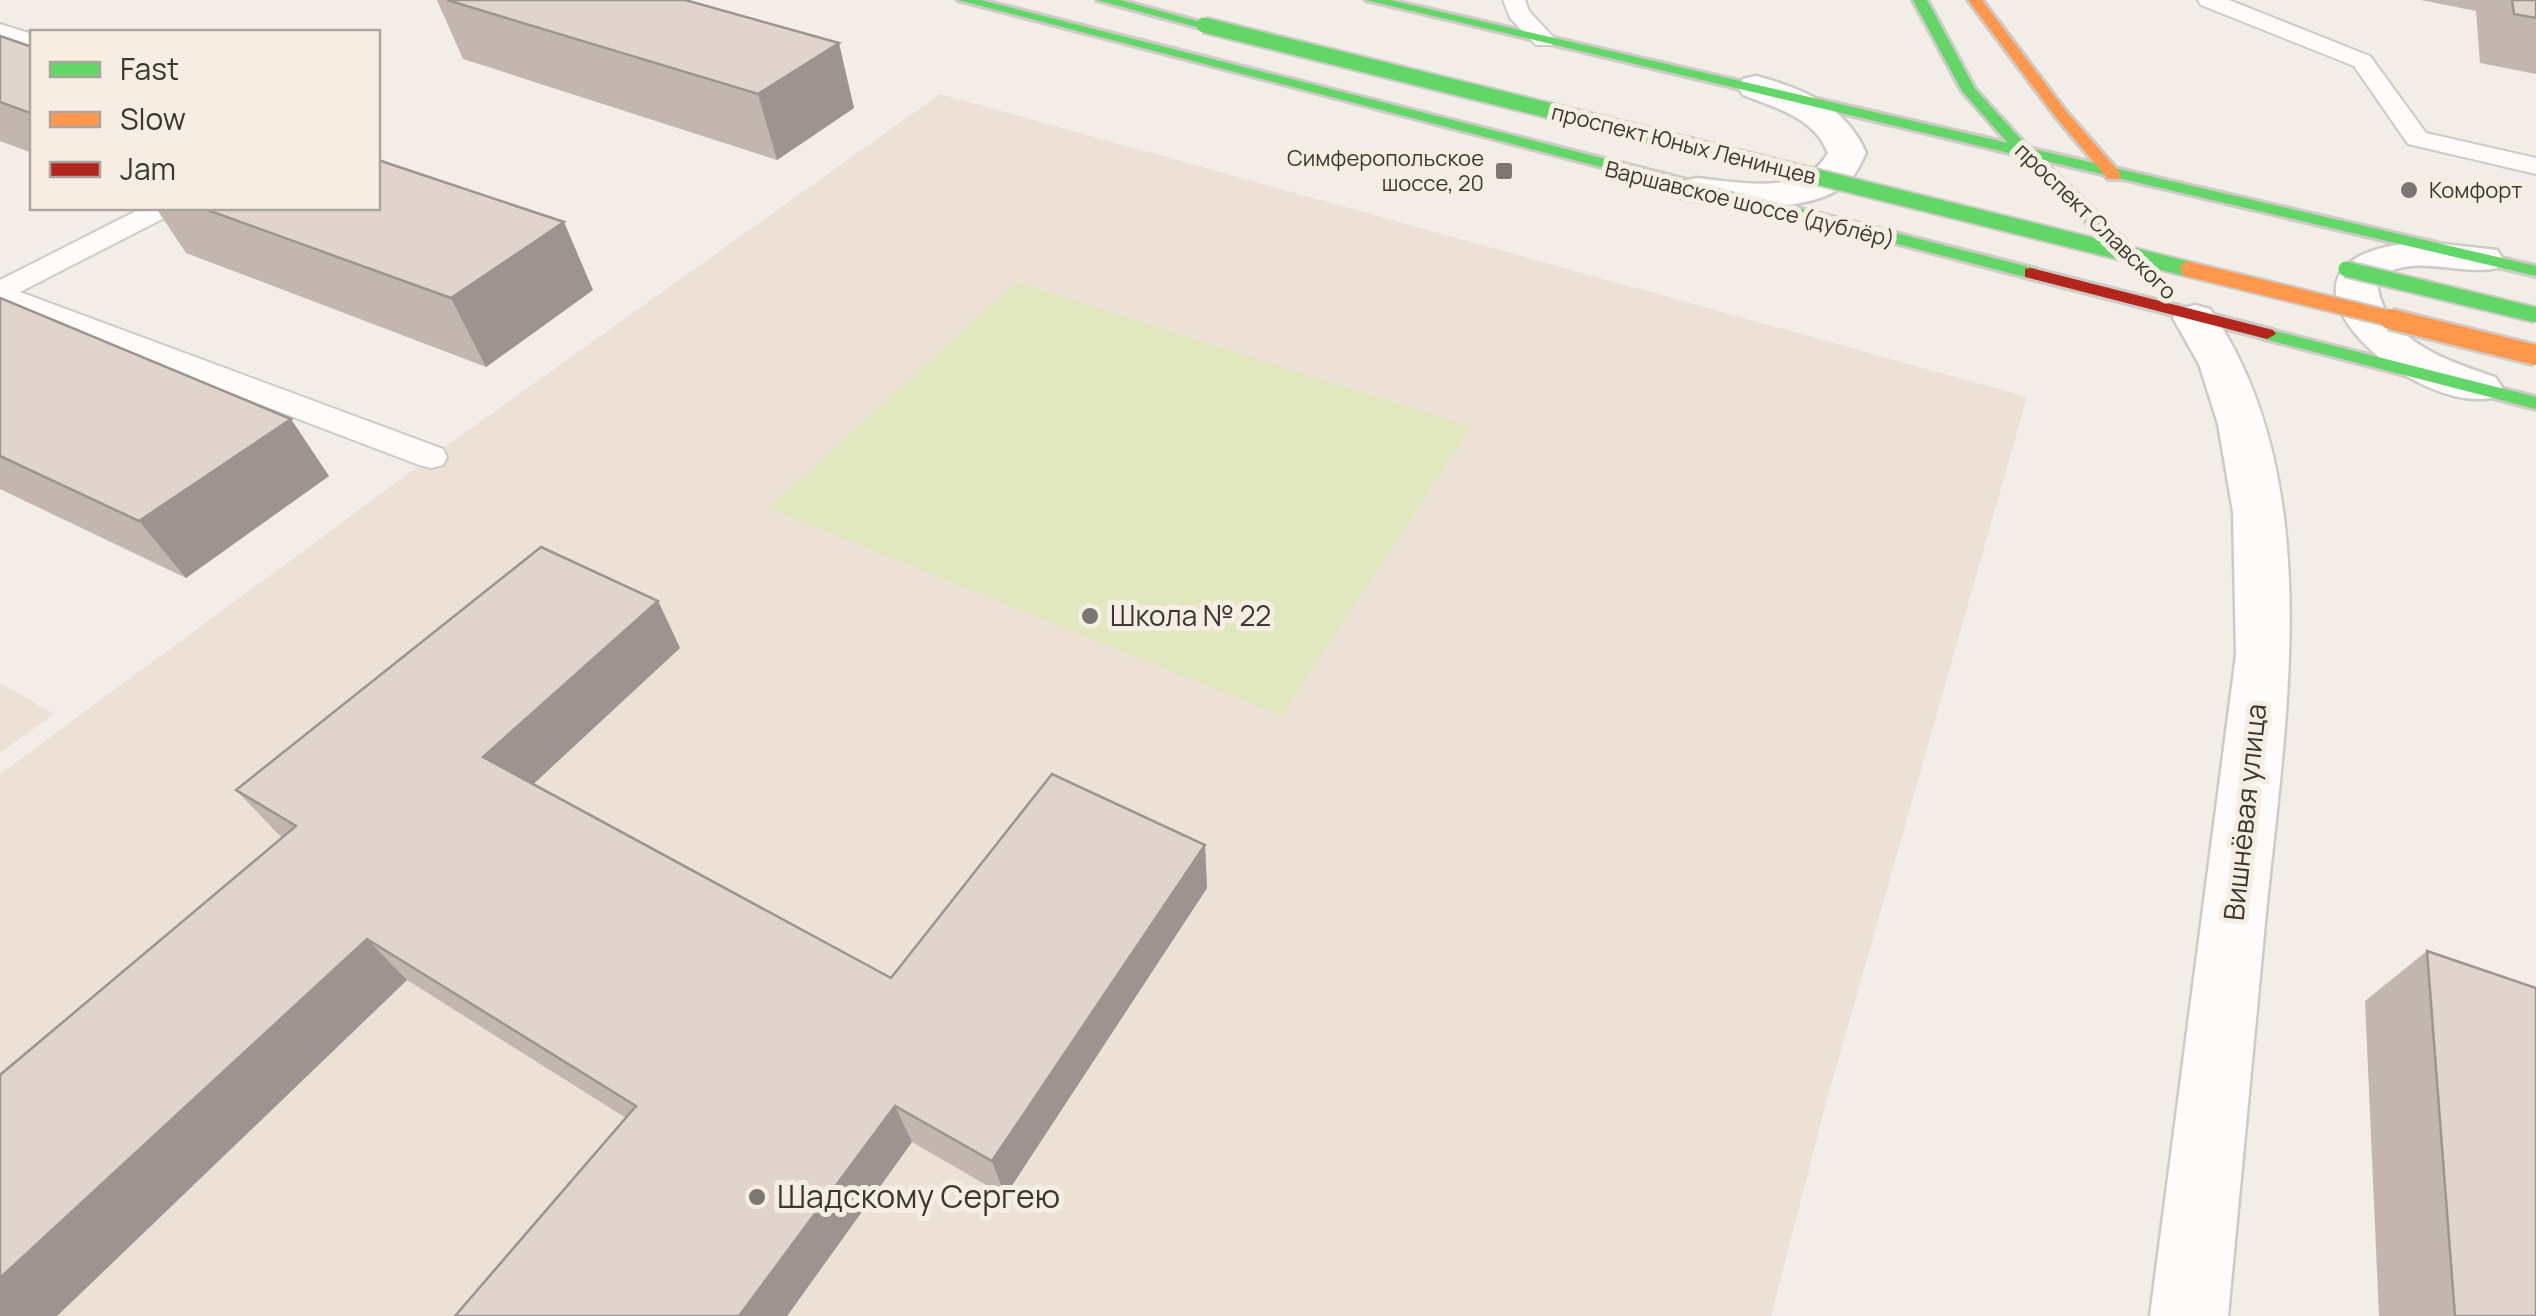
<svg xmlns="http://www.w3.org/2000/svg" width="2536" height="1316" viewBox="0 0 2536 1316" font-family="Manrope,sans-serif">
	<style>
		.education { fill: #ede0d4 }
		.green { fill: #e1e8bf }
		.lines { fill: none; stroke-linecap: round; stroke-linejoin: round }
		.lane-casing { stroke: #cecac5; stroke-width: 4 }
		.street-casing { stroke: #cecac5; stroke-width: 5 }
		.fast-casing { stroke: #cecac5; stroke-width: 6 }
		.slow-casing { stroke: #cecac5; stroke-width: 6 }
		.jam-casing { stroke: #cecac5; stroke-width: 6 }
		.lane { fill: #fdfcfb; fill-rule: evenodd }
		.street { fill: #fdfcfb; fill-rule: evenodd }
		.fast { fill: #63d668; fill-rule: evenodd }
		.slow { fill: #ff974d; fill-rule: evenodd }
		.jam { fill: #b3261e; fill-rule: evenodd }
		.fast-bridge-casing { stroke: #cecac5; stroke-width: 19; stroke-linecap: butt }
		.slow-bridge-far1-casing { stroke: #cecac5; stroke-width: 19; stroke-linecap: butt }
		.slow-bridge-casing { stroke: #cecac5; stroke-width: 25; stroke-linecap: butt }
		.fast-bridge { stroke: #63d668; stroke-width: 15 }
		.slow-bridge-far1 { stroke: #ff974d; stroke-width: 15 }
		.slow-bridge { stroke: #ff974d; stroke-width: 20 }
		.wall { fill: #c2b6af }
		.shaded-wall { fill: #9e948f }
		.building { fill: #e1d4cc; stroke: #9e948f; stroke-width: 2.5 }
		.poi-dot { fill: #7b7773; stroke: #f6eee3; stroke-width: 4 }
		.labels { text-anchor: middle; stroke-width: 10; stroke-linejoin: round; paint-order: stroke }
		.far-street-label { font-size: 22px; fill: #3b3834; stroke: #f6eee3 }
		.far-poi-label { font-size: 22px; fill: #3b3834; stroke: #f6eee3; text-anchor: end }
		.poi-label { font-size: 28px; fill: #3b3834; stroke: #f6eee3; text-anchor: start }
		.street-label { font-size: 28px; fill: #3b3834; stroke: #f6eee3 }
		.near-poi-label { font-size: 32px; fill: #3b3834; stroke: #f6eee3; text-anchor: start }
	</style>
	<rect width="100%" height="100%" fill="#f2ede7"/>
	<g class="education">
		<polygon points="940,94 2027,397 1827,1099 1771,1316 0,1316 0,774 431,457"/>
		<polygon points="0,683 54,714 0,753"/>
	</g>
	<polygon class="green" points="1016,282 1471,427 1282,716 768,508"/>
	<g class="lines">
		<g class="lane-casing">
			<g id="lane">
				<polygon points="1503,0 1525,0 1529,11 1556,40 1552,45 1536,45 1510,18"/>
				<polygon points="2198,0 2229,0 2370,56 2426,133 2536,158 2536,174 2408,144 2354,66 2201,5"/>
				<polygon points="0,24 32,34 32,49 0,39"/>
				<polygon points="142,208 176,208 172,214 20,292 443,449 447,457 443,465 431,468 419,465 0,305 0,280"/>
			</g>
		</g>
		<g class="street-casing">
			<g id="street">
				<path d="M1756 76C1802 88 1847 107 1866 153 1861 162 1857 173 1850 180 1818 215 1724 209 1682 198L1676 190 1682 182 1696 178C1738 182 1804 197 1828 153 1814 117 1776 108 1743 95L1738 87 1743 79Z"/>
				<path d="M2425 242 2497 250 2503 259 2497 268C2460 277 2407 250 2377 281 2381 339 2447 361 2495 377L2502 387 2495 397C2412 419 2225 253 2425 242Z"/>
				<path d="M2195 305 2210 309C2330 482 2284 727 2265 923 2253 1054 2240 1185 2228 1316H2150L2236 655 2233 512 2218 424 2199 364 2173 318 2180 309Z"/>
			</g>
		</g>
		<g class="fast-casing">
			<g id="fast">
				<polygon points="958,0 981,0 2037,269 2040,273 2037,277 2025,277"/>
				<polygon points="1097,0 1120,0 1211,25 1204,29"/>
				<polygon points="1366,0 1390,0 2008,143 1962,91 1913,0 1927,0 1975,89 2029,148 2536,266 2536,276 2042,160 2159,274 2159,282 2147,282 2018,155"/>
				<polygon points="2267,329 2536,397 2536,409 2261,338 2261,330"/>
			</g>
		</g>
		<g class="slow-casing">
			<polygon id="slow" points="1968,0 1982,0 2065,110 2120,173 2120,179 2108,179 2055,116"/>
		</g>
		<g class="jam-casing">
			<polygon id="jam" points="2031,268 2273,330 2276,334 2267,339 2025,277 2025,269"/>
		</g>
		<use href="#lane" class="lane"/>
		<use href="#street" class="street"/>
		<use href="#fast" class="fast"/>
		<use href="#slow" class="slow"/>
		<use href="#jam" class="jam"/>
		<g class="fast-bridge-casing">
			<g id="fast-bridge">
				<polyline points="1204,25 2188,269"/>
				<polyline points="2346,269 2536,315"/>
			</g>
		</g>
		<g class="slow-bridge-far1-casing">
			<polyline id="slow-bridge-far1" points="2188,269 2400,321"/>
		</g>
		<g class="slow-bridge-casing">
			<polyline id="slow-bridge" points="2390,319 2536,355"/>
		</g>
		<use href="#fast-bridge" class="fast-bridge"/>
		<use href="#slow-bridge-far1" class="slow-bridge-far1"/>
		<use href="#slow-bridge" class="slow-bridge"/>
	</g>
	<g class="wall">
		<polygon points="437,0 685,0 854,108 777,160 463,59"/>
		<polygon points="2421,0 2536,0 2536,74 2480,63 2476,11"/>
		<polygon points="0,36 32,47 32,153 0,141"/>
		<polygon points="156,208 378,208 593,290 486,367 186,253"/>
		<polygon points="0,298 329,476 186,578 0,489"/>
		<polygon points="658,601 680,648 533,784 891,978 1205,845 1207,888 1005,1196 912,1142 787,1316 455,1316 626,1118 407,980 57,1316 282,837 278,834 236,790"/>
		<polygon points="2427,951 2536,1316 2379,1316 2365,1001"/>
	</g>
	<g class="shaded-wall">
		<polygon points="839,43 854,108 777,160 758,94"/>
		<polygon points="564,222 593,290 486,367 451,298"/>
		<polygon points="291,419 329,476 186,578 139,521"/>
		<polygon points="658,601 680,648 514,802 483,757"/>
		<polygon points="1205,845 1207,888 1005,1196 992,1161"/>
		<polygon points="367,939 407,980 57,1316 0,1316 0,1278"/>
		<polygon points="895,1106 912,1142 787,1316 739,1316"/>
	</g>
	<g class="building">
		<polygon points="447,0 685,0 839,43 758,94"/>
		<polygon points="2512,0 2536,0 2536,18 2514,14"/>
		<polygon points="0,36 32,47 32,112 30,113 0,102"/>
		<polygon points="378,160 564,222 451,298 202,208 378,208"/>
		<polygon points="0,298 291,419 139,521 0,456"/>
		<polygon points="541,547 658,601 483,757 891,978 1052,774 1205,845 992,1161 895,1106 739,1316 455,1316 636,1106 367,939 0,1278 0,1075 296,826 236,790"/>
		<polygon points="2427,951 2536,988 2536,1316 2455,1316"/>
	</g>
	<g class="poi-dot">
		<rect x="1494" y="161" width="20" height="20" rx="5"/>
		<circle cx="2409" cy="190" r="10"/>
		<circle cx="1090" cy="616" r="10"/>
		<circle cx="757" cy="1197" r="10"/>
	</g>
	<g class="labels">
		<g class="far-street-label">
			<text transform="translate(1684 144) rotate(14)" y="8">проспект Юных Ленинцев</text>
			<text transform="translate(1750 204) rotate(14)" y="8">Варшавское шоссе (дублёр)</text>
			<text transform="translate(2096 221) rotate(44)" y="8">проспект Славского</text>
		</g>
		<g class="far-poi-label">
			<text x="1484" y="166">Симферопольское<tspan x="1484" dy="25">шоссе, 20</tspan></text>
			<text x="2429" y="198" text-anchor="start">Комфорт</text>
		</g>
		<g class="poi-label">
			<text x="1110" y="626">Школа № 22</text>
		</g>
		<g class="street-label">
			<text transform="translate(2245 812) rotate(-84)" y="10">Вишнёвая улица</text>
		</g>
		<g class="near-poi-label">
			<text x="777" y="1208">Шадскому Сергею</text>
		</g>
	</g>
	<rect x="30" y="30" width="350" height="180" fill="#f6eee3" stroke="#aba59d" stroke-width="2.5"/>
	<rect x="50" y="62" width="50" height="15" fill="#63d668" stroke="#aba59d" stroke-width="2.5"/>
	<text x="120" y="80" font-size="30" fill="#3b3834">Fast</text>
	<rect x="50" y="112" width="50" height="15" fill="#ff974d" stroke="#aba59d" stroke-width="2.5"/>
	<text x="120" y="130" font-size="30" fill="#3b3834">Slow</text>
	<rect x="50" y="162" width="50" height="15" fill="#b3261e" stroke="#aba59d" stroke-width="2.5"/>
	<text x="120" y="180" font-size="30" fill="#3b3834">Jam</text>
</svg>
